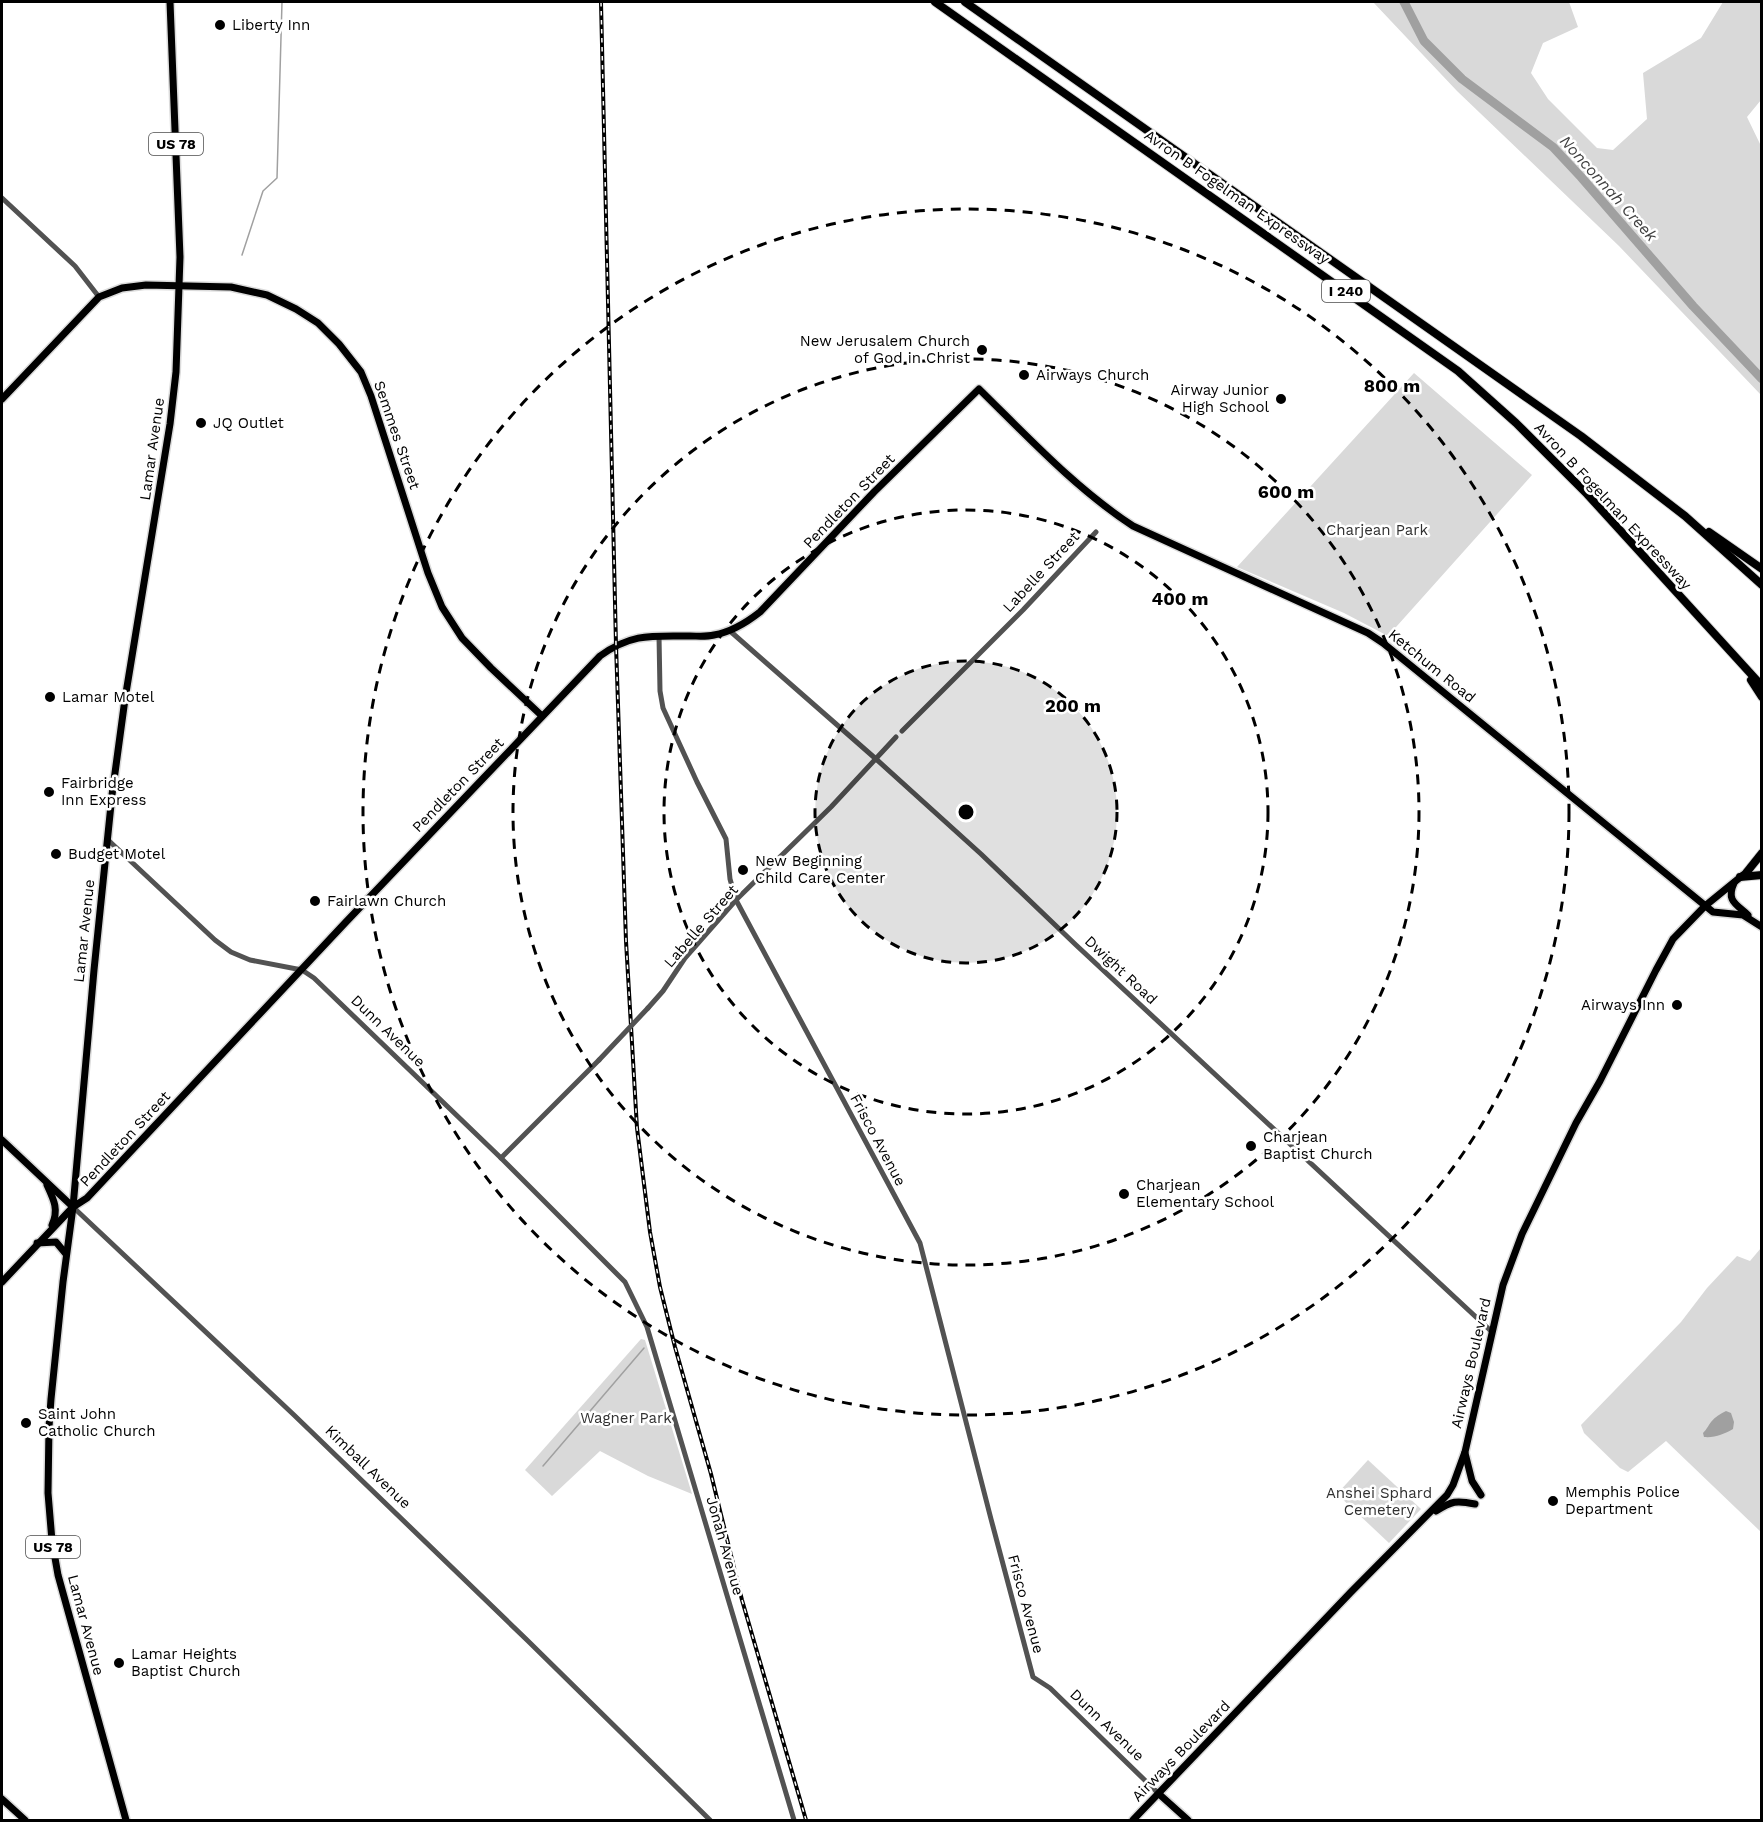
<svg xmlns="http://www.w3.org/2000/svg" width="1763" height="1822" viewBox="0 0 1763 1822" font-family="'Work Sans',sans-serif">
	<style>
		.green { fill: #d9d9d9 }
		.water { fill: #a0a0a0 }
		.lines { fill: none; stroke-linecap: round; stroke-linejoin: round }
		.stream { stroke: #a0a0a0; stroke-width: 1.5 }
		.river { stroke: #a0a0a0; stroke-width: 9 }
		.major-casing { stroke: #dbdbdb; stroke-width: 10 }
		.highway-casing { stroke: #dbdbdb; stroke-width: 10 }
		.minor { stroke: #525252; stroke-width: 5 }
		.major { stroke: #000; stroke-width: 7 }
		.highway { stroke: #000; stroke-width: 8 }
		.rail-casing { stroke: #000; stroke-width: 4 }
		.rail { stroke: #fff; stroke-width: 1.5; stroke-dasharray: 4.5; stroke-linecap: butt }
		.minor-bridge { stroke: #525252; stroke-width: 5 }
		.ring { fill: none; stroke: #000; stroke-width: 3; stroke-dasharray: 10 8 }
		.poi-dot { fill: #000; stroke: #fff; stroke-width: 2 }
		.labels { text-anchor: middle; stroke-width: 5; stroke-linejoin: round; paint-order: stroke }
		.shield { fill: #fff; stroke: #4c4c4c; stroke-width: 1.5 }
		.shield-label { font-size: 14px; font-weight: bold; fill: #000 }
		.poi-label { font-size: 15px; fill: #000; stroke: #fff; text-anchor: start }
		.street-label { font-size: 15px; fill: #000; stroke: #fff }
		.park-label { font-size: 15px; fill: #303030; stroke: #fff }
		.water-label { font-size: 16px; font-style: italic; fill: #414141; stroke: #fff }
		.centre { fill: #000; stroke: #fff; stroke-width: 3 }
		.ring-label { font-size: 18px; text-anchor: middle; font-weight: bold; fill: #000; stroke: #fff; stroke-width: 5; stroke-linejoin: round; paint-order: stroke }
	</style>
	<rect width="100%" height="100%" fill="#fff"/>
	<g class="green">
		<polygon points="1373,2 1569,2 1578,27 1543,43 1531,73 1548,99 1597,148 1613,150 1647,119 1643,73 1701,38 1723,2 1761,2 1761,100 1747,117 1761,146 1761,395 1619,246 1457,91"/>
		<polygon points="1414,373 1532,475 1388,636 1344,613 1237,567"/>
		<polygon points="1761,1248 1761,1532 1666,1441 1628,1472 1620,1468 1584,1433 1581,1425 1681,1322 1707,1288 1737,1256 1750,1261"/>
		<polygon points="641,1339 645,1340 692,1494 648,1476 600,1451 552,1496 525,1470"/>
		<polygon points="1368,1460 1421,1509 1389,1543 1337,1494"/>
	</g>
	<path class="water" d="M1726 1411 1731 1413 1734 1422 1733 1429C1724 1434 1715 1438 1704 1437L1703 1433C1707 1429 1708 1426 1711 1422 1715 1417 1720 1414 1726 1411Z"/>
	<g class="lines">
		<g class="stream">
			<polyline points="242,255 263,191 277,178 282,2"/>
			<polyline points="543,1466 644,1348"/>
		</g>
		<polyline class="river" points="1404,2 1424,41 1462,79 1553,147 1581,177 1693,306 1762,379"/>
		<g class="major-casing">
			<g id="major">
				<polyline points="2,399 99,297 122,288 146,285 231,287 267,295 296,309 318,323 339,344 361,372 371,396 428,573 442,607 462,638 491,668 542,716"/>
				<path d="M1734 883C1726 901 1736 904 1748 915"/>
				<polyline points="2,1140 73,1207"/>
				<path d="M47 1185C54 1200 59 1210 52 1225"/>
				<polyline points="37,1243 56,1242 66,1254"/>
				<path d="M2 1282 73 1207 87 1198 345 923 600 656C632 633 652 636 690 636 698 636 706 637 714 635 731 632 746 623 760 612L874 492 979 389C1028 437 1076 489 1133 526L1368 633 1383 643 1713 912 1743 915 1762 927"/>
				<polyline points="1465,1453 1472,1481 1481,1495"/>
				<path d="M1436 1511C1452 1501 1456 1500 1475 1504"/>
				<polyline points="1159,1794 1188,1820"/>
				<polyline points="2,1799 25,1820"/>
				<polyline points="126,1820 58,1575 52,1541 48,1493 49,1427 51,1399 63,1282 73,1207 94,970 112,795 125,699 170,424 176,372 180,257 170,2"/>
				<polyline points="1133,1820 1351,1592 1447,1495 1453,1485 1465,1452 1503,1285 1522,1234 1576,1123 1600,1081 1656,970 1673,939 1705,906 1743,875"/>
			</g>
		</g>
		<g class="highway-casing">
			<g id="highway">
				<polyline points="935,2 1458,371 1516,423 1587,494 1762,686"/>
				<polyline points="965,2 1581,436 1685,516 1762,585"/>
				<polyline points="1709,532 1762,569"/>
				<polyline points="1751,680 1762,697"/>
				<polyline points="1746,873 1762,853"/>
				<polyline points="1740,877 1762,875"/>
			</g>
		</g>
		<g class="minor">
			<polyline points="2,198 75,266 99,297"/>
			<polyline points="730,631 876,759 981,854 1076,945 1491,1331"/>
			<polyline points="659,636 660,691 663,708 697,782 726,839 730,879 736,900 920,1243 991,1519 1033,1677 1050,1688 1159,1794"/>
			<polyline points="902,731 1023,610 1096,532"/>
			<polyline points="107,839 215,940 231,952 250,960 302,970 314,978 501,1158 625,1282 647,1327 794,1820"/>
			<polyline points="648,1008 663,991 685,958 736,900 831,807 896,737"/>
			<polyline points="501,1158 599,1060"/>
			<polyline points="73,1207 294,1415 527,1640 710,1820"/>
		</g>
		<use href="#major" class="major"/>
		<use href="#highway" class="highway"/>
		<g class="rail-casing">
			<polyline id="rail" points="601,2 616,645 626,941 637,1128 650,1232 660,1287 675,1347 711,1474 742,1600 806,1820"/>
		</g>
		<use href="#rail" class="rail"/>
		<polyline class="minor-bridge" points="599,1060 648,1008"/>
	</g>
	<circle cx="966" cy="812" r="151" fill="#000" fill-opacity=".12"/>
	<g class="ring">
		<circle cx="966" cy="812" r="151"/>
		<circle cx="966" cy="812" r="302"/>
		<circle cx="966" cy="812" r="453"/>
		<circle cx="966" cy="812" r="603"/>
	</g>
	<g class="poi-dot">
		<circle cx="220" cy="25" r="6"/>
		<circle cx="982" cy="350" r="6"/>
		<circle cx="1024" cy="375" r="6"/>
		<circle cx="1281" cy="399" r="6"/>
		<circle cx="201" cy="423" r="6"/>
		<circle cx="50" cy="697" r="6"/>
		<circle cx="49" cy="792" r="6"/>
		<circle cx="56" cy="854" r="6"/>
		<circle cx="743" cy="870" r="6"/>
		<circle cx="315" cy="901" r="6"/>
		<circle cx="1677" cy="1005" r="6"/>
		<circle cx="1251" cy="1146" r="6"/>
		<circle cx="1124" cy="1194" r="6"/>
		<circle cx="26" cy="1423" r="6"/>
		<circle cx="1553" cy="1501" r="6"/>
		<circle cx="119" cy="1663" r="6"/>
	</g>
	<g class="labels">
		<g class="shield">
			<rect x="149" y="133" width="54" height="22" rx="4.5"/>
			<rect x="1322" y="280" width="48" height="22" rx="4.5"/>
			<rect x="26" y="1536" width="54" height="22" rx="4.5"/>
		</g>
		<g class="shield-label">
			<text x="176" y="149">US 78</text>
			<text x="1346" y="296">I 240</text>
			<text x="53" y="1552">US 78</text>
		</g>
		<g class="poi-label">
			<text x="232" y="30">Liberty Inn</text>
			<text x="970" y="346" text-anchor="end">New Jerusalem Church<tspan x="970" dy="17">of God in Christ</tspan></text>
			<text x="1036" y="380">Airways Church</text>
			<text x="1269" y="395" text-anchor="end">Airway Junior<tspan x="1269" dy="17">High School</tspan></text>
			<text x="213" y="428">JQ Outlet</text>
			<text x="62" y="702">Lamar Motel</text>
			<text x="61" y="788">Fairbridge<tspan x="61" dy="17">Inn Express</tspan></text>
			<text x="68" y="859">Budget Motel</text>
			<text x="755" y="866">New Beginning<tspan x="755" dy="17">Child Care Center</tspan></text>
			<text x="327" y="906">Fairlawn Church</text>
			<text x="1665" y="1010" text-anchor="end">Airways Inn</text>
			<text x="1263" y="1142">Charjean<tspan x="1263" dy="17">Baptist Church</tspan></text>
			<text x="1136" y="1190">Charjean<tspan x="1136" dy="17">Elementary School</tspan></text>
			<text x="38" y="1419">Saint John<tspan x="38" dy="17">Catholic Church</tspan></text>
			<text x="1565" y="1497">Memphis Police<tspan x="1565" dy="17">Department</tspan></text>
			<text x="131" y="1659">Lamar Heights<tspan x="131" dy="17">Baptist Church</tspan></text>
		</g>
		<g class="street-label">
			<text transform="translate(1237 197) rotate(35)" y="5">Avron B Fogelman Expressway</text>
			<text transform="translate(397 435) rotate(71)" y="5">Semmes Street</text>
			<text transform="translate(152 449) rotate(-82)" y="5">Lamar Avenue</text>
			<text transform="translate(849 501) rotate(-46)" y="5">Pendleton Street</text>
			<text transform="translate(1613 506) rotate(47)" y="5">Avron B Fogelman Expressway</text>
			<text transform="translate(1041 572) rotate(-47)" y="5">Labelle Street</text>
			<text transform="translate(1432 666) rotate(39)" y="5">Ketchum Road</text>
			<text transform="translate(458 785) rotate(-46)" y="5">Pendleton Street</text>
			<text transform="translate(701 926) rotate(-49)" y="5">Labelle Street</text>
			<text transform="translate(84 931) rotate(-84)" y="5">Lamar Avenue</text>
			<text transform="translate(1121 970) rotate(43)" y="5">Dwight Road</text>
			<text transform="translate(388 1031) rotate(44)" y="5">Dunn Avenue</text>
			<text transform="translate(125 1139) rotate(-47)" y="5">Pendleton Street</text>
			<text transform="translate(878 1140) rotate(62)" y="5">Frisco Avenue</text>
			<text transform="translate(1471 1363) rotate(-77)" y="5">Airways Boulevard</text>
			<text transform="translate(368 1467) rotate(44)" y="5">Kimball Avenue</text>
			<text transform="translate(725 1546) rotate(74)" y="5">Jonah Avenue</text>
			<text transform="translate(1026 1604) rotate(75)" y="5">Frisco Avenue</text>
			<text transform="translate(86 1625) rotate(75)" y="5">Lamar Avenue</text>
			<text transform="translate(1107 1725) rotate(44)" y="5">Dunn Avenue</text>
			<text transform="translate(1181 1751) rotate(-46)" y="5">Airways Boulevard</text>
		</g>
		<g class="park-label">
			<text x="1377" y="535">Charjean Park</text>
			<text x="626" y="1423">Wagner Park</text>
			<text x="1379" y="1498">Anshei Sphard<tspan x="1379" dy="17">Cemetery</tspan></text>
		</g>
		<g class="water-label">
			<text transform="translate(1609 188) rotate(48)" y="6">Nonconnah Creek</text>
		</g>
	</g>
	<circle cx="966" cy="812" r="9" class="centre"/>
	<g class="ring-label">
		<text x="1392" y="392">800 m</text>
		<text x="1286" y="498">600 m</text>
		<text x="1180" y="605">400 m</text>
		<text x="1073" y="712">200 m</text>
	</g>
	<rect width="1763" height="1822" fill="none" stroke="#000000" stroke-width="6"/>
</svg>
